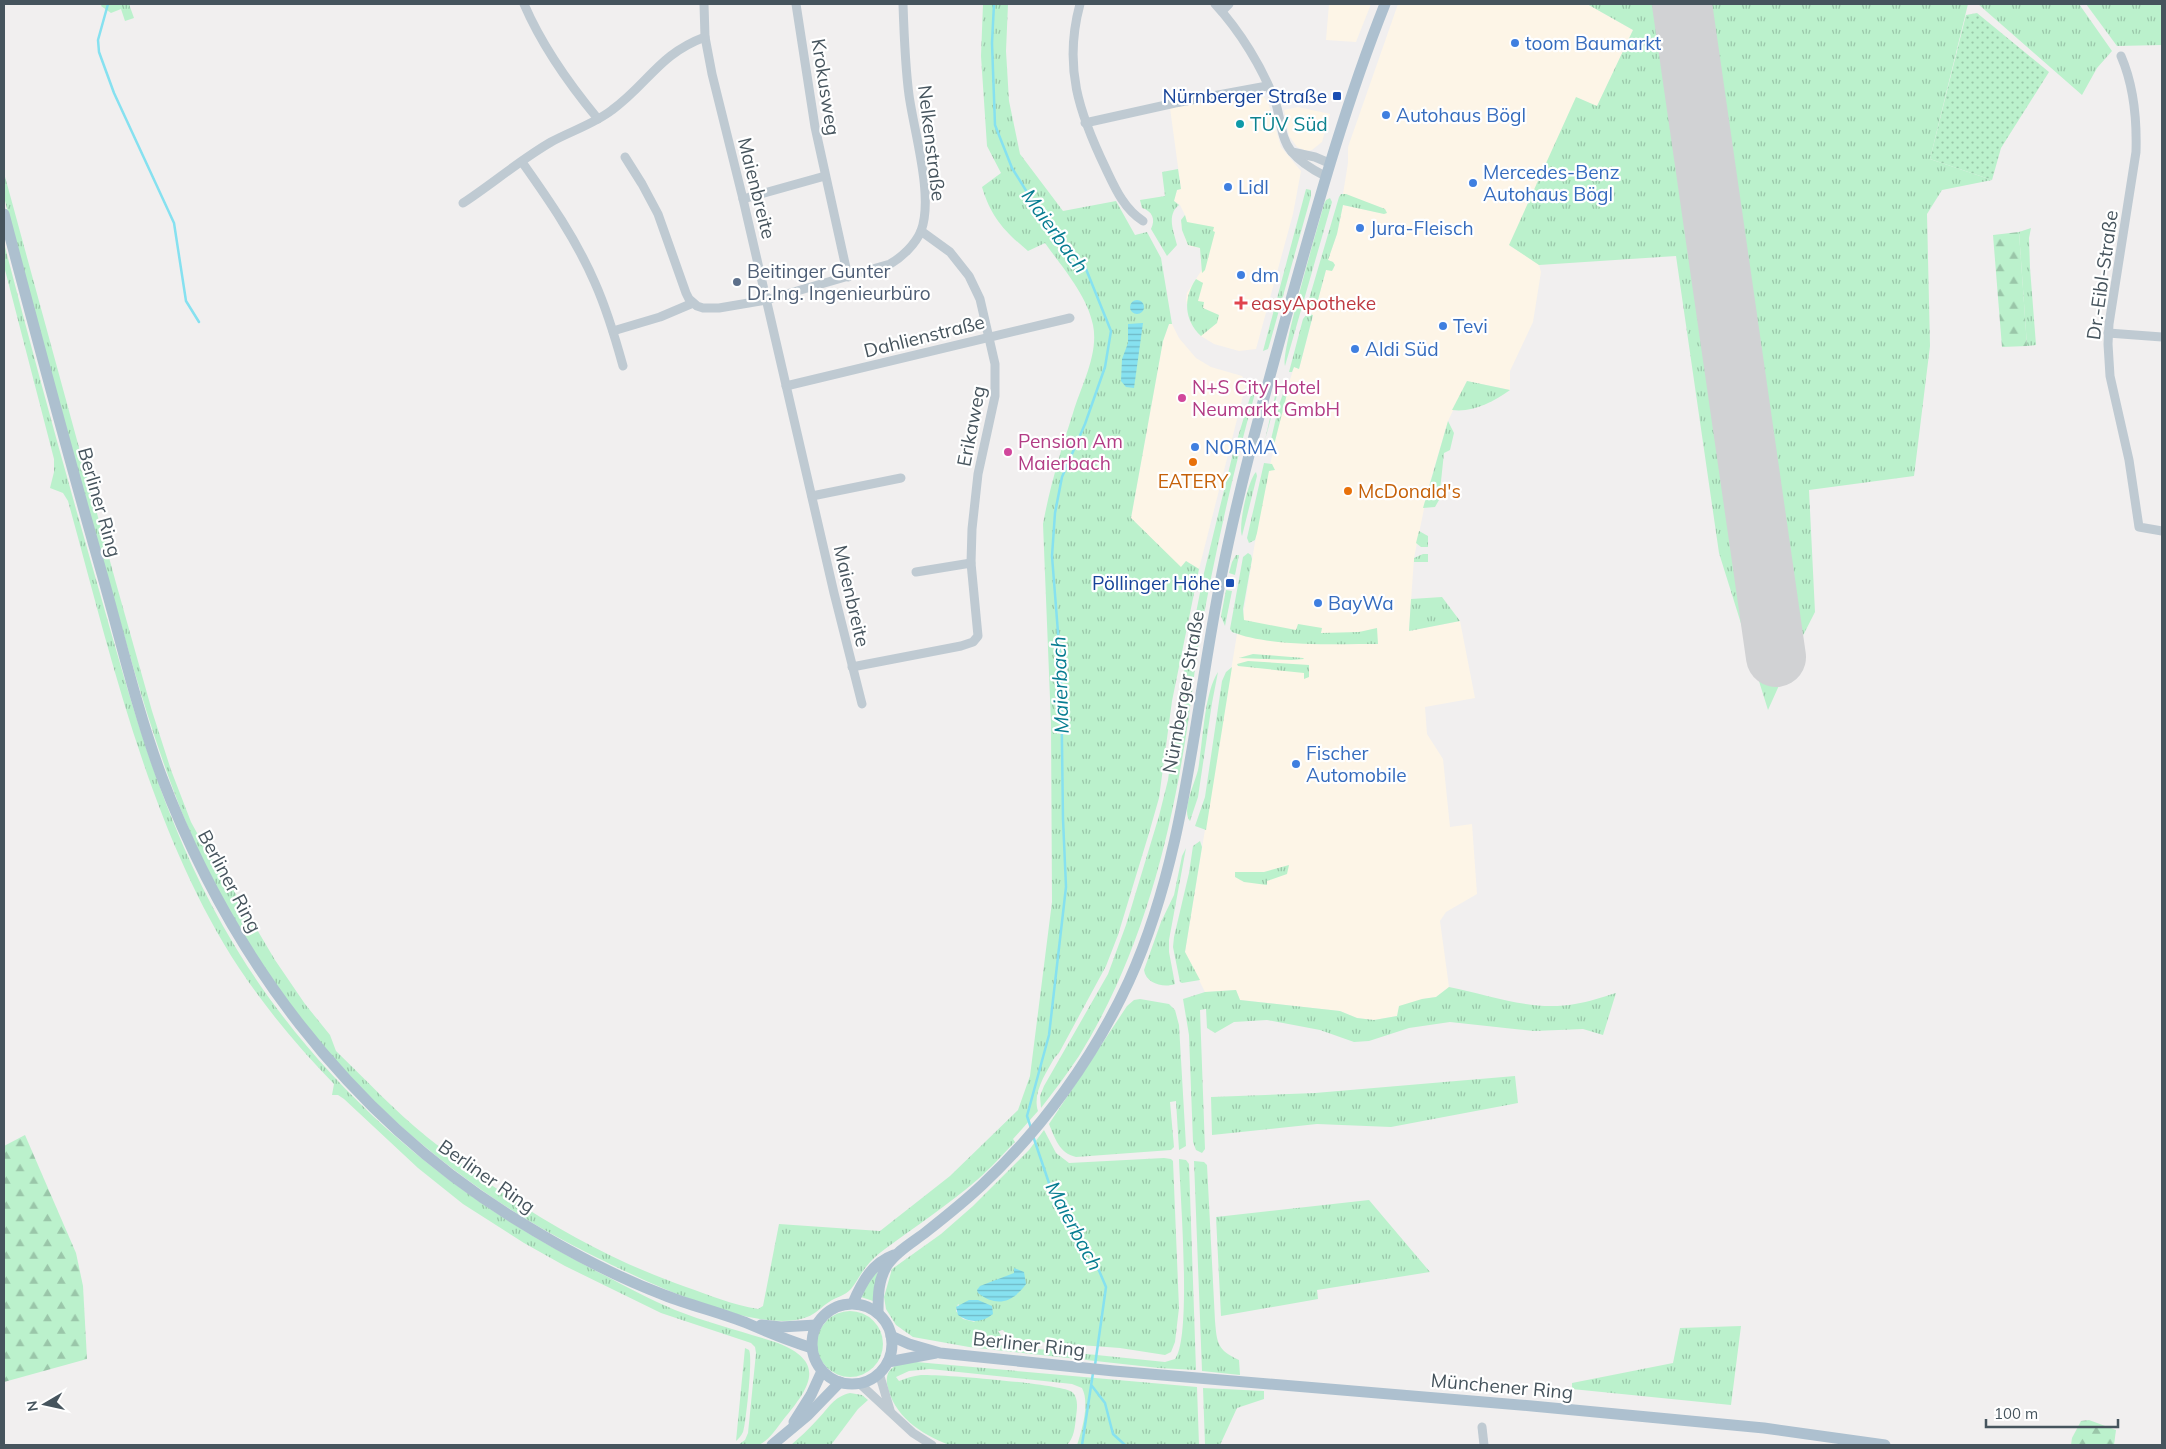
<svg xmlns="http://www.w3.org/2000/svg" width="2166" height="1449" viewBox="0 0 2166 1449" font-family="Mulish,sans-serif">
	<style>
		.commercial { fill: #fdf5e7 }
		.grass { fill: url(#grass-tufts); fill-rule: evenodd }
		.forest { fill: url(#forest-firs) }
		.garden { fill: url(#garden-dots) }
		.water { fill: url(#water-rules) }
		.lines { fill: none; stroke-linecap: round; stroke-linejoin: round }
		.stream { stroke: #86e1f0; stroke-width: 2.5 }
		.runway { stroke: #d1d2d4; stroke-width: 60 }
		.minor { stroke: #bfcad2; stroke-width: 9 }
		.major { stroke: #adc0cf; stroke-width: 11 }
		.shop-dot { fill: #3f7fe0; stroke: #fff; stroke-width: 2 }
		.transit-dot { fill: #1a4fb4; stroke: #fff; stroke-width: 2 }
		.culture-dot { fill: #0f9aa8; stroke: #fff; stroke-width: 2 }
		.service-dot { fill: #5c6f8a; stroke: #fff; stroke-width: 2 }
		.health-dot { fill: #e0444e; stroke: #fff; stroke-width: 2 }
		.hotel-dot { fill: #d1479c; stroke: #fff; stroke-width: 2 }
		.food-dot { fill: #e8710a; stroke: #fff; stroke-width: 2 }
		.labels { text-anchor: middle; stroke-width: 4.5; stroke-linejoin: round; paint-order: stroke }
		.shop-label { font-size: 19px; fill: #366cbe; stroke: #fff; text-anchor: start }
		.street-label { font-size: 19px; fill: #46545d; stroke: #fff }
		.transit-label { font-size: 19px; fill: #164399; stroke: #fff; text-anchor: end }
		.culture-label { font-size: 19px; fill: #0d838f; stroke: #fff; text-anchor: start }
		.service-label { font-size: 19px; fill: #4e5e75; stroke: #fff; text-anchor: start }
		.health-label { font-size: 19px; fill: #be3a42; stroke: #fff; text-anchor: start }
		.hotel-label { font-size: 19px; fill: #b23c85; stroke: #fff; text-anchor: start }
		.food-label { font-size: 19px; fill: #c56008; stroke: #fff }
		.water-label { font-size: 20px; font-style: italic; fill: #077d91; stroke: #fff }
	</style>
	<defs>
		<pattern id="grass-tufts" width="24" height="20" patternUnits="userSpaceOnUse" patternTransform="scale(1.25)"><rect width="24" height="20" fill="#bbf1cc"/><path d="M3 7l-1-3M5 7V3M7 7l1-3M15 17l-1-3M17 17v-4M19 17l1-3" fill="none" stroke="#9ac6a9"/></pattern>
		<pattern id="forest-firs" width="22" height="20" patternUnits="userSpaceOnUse" patternTransform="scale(1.25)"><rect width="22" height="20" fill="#bbf1cc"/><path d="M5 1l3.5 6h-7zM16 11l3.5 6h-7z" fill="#9ac6a9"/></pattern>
		<pattern id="garden-dots" width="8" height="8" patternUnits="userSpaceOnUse" patternTransform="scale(1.25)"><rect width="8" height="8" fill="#bbf1cc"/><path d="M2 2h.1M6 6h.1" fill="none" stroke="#9ac6a9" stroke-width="1.8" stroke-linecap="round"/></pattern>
		<pattern id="water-rules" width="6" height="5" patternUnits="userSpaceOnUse" patternTransform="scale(1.25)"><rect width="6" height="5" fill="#86e1f0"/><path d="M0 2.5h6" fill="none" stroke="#6fb9c6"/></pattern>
	</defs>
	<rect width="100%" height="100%" fill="#f1efef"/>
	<g class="commercial">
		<polygon points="1329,4 1371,4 1356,42 1326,40"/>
		<polygon points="1398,4 1587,4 1633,30 1597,107 1579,98 1510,246 1532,259 1539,265 1541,272 1533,322 1510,371 1510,390 1467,381 1448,421 1428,489 1414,558 1409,631 1460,621 1475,698 1425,707 1427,734 1443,759 1450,827 1472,824 1477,894 1446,912 1440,921 1449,987 1436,997 1422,999 1397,1016 1374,1020 1357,1018 1340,1011 1240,1000 1236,990 1205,992 1185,952 1237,634 1243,616 1261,505 1287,389 1294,367 1299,369 1313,316 1310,311 1315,311 1326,270 1333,270 1335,265 1333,262 1328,260 1337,234 1343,205 1385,214 1385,209 1343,194 1348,163 1348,147"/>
		<polygon points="1260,93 1268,102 1281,147 1301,171 1293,214 1256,349 1239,351 1214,344 1201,336 1191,323 1186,300 1187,293 1203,268 1203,261 1200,248 1189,246 1186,241 1181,224 1185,215 1180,205 1174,201 1177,190 1181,189 1170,108"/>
		<polygon points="1298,107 1330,114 1322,142 1312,150 1307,151 1297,147 1289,136 1284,110"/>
		<polygon points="1169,324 1172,324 1179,338 1196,358 1211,367 1242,376 1245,380 1246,384 1199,569 1186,561 1181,568 1131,518 1163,341"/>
	</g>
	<g class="grass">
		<polygon points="102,4 129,4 134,18 125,21 121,9 111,13 101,6"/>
		<path d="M983 4H1008L1006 51 1009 101 1020 154 1063 211 1116 201 1135 235 1147 232 1161 258 1172 324H1169L1163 341 1131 518 1181 567 1186 561 1199 569 1172 701 1159 798 1149 833 1118 935 1106 966 1059 1053 1055 1057C1046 1073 1032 1093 1038 1111L1013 1139 1015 1142C1002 1155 991 1168 977 1180 948 1205 916 1226 885 1249 878 1254 871 1260 866 1267 860 1274 857 1282 851 1289 845 1296 836 1297 829 1302 821 1307 816 1314 807 1317 755 1338 623 1271 574 1246 414 1163 277 1023 201 857 158 763 132 663 104 564 69 442 36 319 4 197V173L116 583 152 711 171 770 191 822 208 853 224 874 275 960 305 1004 330 1035 336 1051C366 1080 395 1111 427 1137 506 1200 590 1253 686 1287 709 1295 733 1305 758 1309L763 1306 779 1224 880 1231 950 1176 1018 1110 1030 1076 1052 902 1051 723 1043 524C1050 486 1061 450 1073 413 1081 386 1099 354 1093 325 1087 295 1062 267 1045 243L1028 251C1004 231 991 217 982 187L1001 173 987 146 981 56Z"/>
		<polygon points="1587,4 1674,4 1772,676 1783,652 1689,4 1968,4 1930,159 1992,180 1942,190 1927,214 1930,346 1914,476 1809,490 1815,612 1789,663 1768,710 1719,553 1676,256 1539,265 1509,245 1576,97 1597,106 1633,30"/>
		<polygon points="1978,4 2079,4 2112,51 2097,68 2082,95"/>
		<polygon points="2086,4 2162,4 2162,45 2117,46"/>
		<path d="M1178 169 1181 189 1177 190 1174 201 1179 205C1166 215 1174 232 1177 245L1167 256 1151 229C1156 219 1152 211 1142 208L1140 200 1165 196 1162 172Z"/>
		<polygon points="1306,189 1311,190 1311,196 1269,346 1268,349 1263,351"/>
		<polygon points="1346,194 1385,209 1387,213 1384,214 1343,205 1337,234 1328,260 1333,262 1335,265 1332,271 1326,270 1315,311 1307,310 1307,306 1339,197 1341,194"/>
		<path d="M1330 198 1332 202 1285 366C1280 354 1318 227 1324 204L1326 200Z"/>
		<polygon points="1185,215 1187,222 1214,227 1213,231 1215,232 1205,270 1202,273 1200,248 1188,245 1182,230 1181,220"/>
		<polygon points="2031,228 2029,238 2030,268 2036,345 2027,346 2019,232"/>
		<path d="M4 243C34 359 66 475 99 590 132 706 163 820 223 926 311 1081 446 1196 604 1275 627 1287 651 1300 675 1310 708 1323 744 1332 778 1343 828 1363 809 1388 783 1420 777 1428 768 1442 758 1445 753 1447 744 1445 738 1445L745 1440 748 1433 756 1353 755 1347 751 1343 661 1313 565 1266 524 1243 463 1204 418 1168 344 1099 338 1095H332L334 1084C299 1048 267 1010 239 968 150 832 111 656 68 501L63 493 50 488 54 472V459L4 266Z"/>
		<path d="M1196 279 1203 283 1198 301 1204 302 1203 308 1219 315 1217 323 1201 336C1184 320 1183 298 1196 279Z"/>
		<polygon points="1307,314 1313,315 1299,369 1294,367 1292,372 1289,372 1303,319"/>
		<path d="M1467 381 1510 390C1493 402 1472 413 1452 410Z"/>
		<polygon points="1279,385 1279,388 1265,440 1277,387"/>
		<polygon points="1285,388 1287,394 1274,445 1269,448 1279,405"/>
		<path d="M1252 391H1255L1254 397C1231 479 1213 563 1198 647 1193 681 1190 714 1184 748 1166 856 1137 962 1079 1056 1067 1074 1054 1091 1041 1108L1040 1096 1044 1086 1108 974 1126 925 1159 816 1168 780 1180 692 1204 573 1233 453Z"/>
		<polygon points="1448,421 1454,433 1450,450 1444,453 1439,500 1435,507 1423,508"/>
		<polygon points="1264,463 1272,464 1275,470 1269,471 1257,533 1255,540 1249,543 1247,538"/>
		<path d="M1256 472 1257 476 1242 536C1238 526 1248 480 1256 472Z"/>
		<polygon points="1419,531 1428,536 1428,547 1421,547 1416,543"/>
		<path d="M1248 553 1251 555 1252 559 1243 609 1244 620 1296 630 1298 624 1322 628 1321 633 1359 632 1377 628 1378 644C1336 644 1270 647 1232 632L1230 629 1243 557Z"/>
		<polygon points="1423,554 1428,554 1428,562 1414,562 1414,558"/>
		<polygon points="1236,555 1239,555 1235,575 1229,573 1232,562"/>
		<polygon points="1226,590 1232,591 1225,626 1221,616"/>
		<polygon points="1442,597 1460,621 1409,631 1411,599"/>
		<polygon points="1253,654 1303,658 1304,659 1292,660 1239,658"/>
		<polygon points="1248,661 1309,665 1309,677 1304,679 1304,673 1238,666 1237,664"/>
		<polygon points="1232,667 1206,830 1195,826 1205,797 1222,681 1226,672"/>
		<path d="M1218 672 1212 703 1198 797 1190 821C1181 811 1195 783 1198 770 1203 743 1204 693 1218 672Z"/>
		<polygon points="1200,841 1202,847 1185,952 1200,980 1182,983 1180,982 1173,947 1174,937 1189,873 1193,846"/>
		<path d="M1186 848 1169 940V952L1175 984C1164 988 1146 984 1144 970L1161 922 1174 895 1182 856Z"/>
		<polygon points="1289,865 1287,874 1267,881 1267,885 1244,882 1235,877 1235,872 1264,872"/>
		<path d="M1449 987C1490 995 1532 1012 1575 1004 1589 1002 1602 997 1616 993L1603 1035 1583 1029 1534 1031 1450 1022 1409 1028 1369 1041 1354 1042 1320 1030 1267 1020 1234 1022 1215 1033 1207 1028 1206 1009 1200 1010 1205 1149 1202 1153 1196 1150 1193 1142 1189 1035 1183 999 1205 992 1236 990 1240 1000 1340 1011 1357 1018 1374 1020 1397 1016 1399 1006 1422 999 1436 997Z"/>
		<path d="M1140 999 1169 1004 1175 1010 1179 1025 1186 1146 1179 1150 1176 1101 1170 1102 1174 1147 1171 1150 1076 1157C1059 1153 1055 1138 1049 1124L1127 1006 1134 1000Z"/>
		<polygon points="1515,1076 1518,1103 1391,1127 1317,1124 1212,1135 1211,1097 1315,1093"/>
		<path d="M1044 1130 1056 1153 1069 1163 1164 1158 1171 1159 1173 1161 1179 1308 1175 1342 1171 1352 1165 1355 1120 1348 1011 1340 1003 1330 998 1331 1004 1340H998V1345L1165 1362 1175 1359C1192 1337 1180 1194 1179 1159L1186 1160 1189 1164 1196 1370 1159 1368 969 1347 913 1337 896 1325 886 1309 884 1297 892 1269 941 1234 973 1206 1029 1150ZM958 1304 975 1322 963 1319 956 1311Z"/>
		<path d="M1194 1161 1204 1162 1207 1165 1215 1321C1217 1343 1217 1350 1239 1360L1240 1375 1202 1371Z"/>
		<polygon points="1369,1200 1430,1272 1317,1290 1318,1299 1221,1316 1216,1217"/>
		<polygon points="878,1271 873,1301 861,1297 868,1283"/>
		<circle cx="850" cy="1344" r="33"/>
		<polygon points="1741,1326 1731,1405 1572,1389 1572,1383 1673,1363 1680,1328"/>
		<path d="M745 1348 749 1350C753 1357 746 1422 743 1432 741 1436 739 1438 736 1441Z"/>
		<path d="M916 1362 1197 1387 1199 1445H1077C1082 1430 1090 1403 1082 1388L1072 1384 930 1369 909 1371 896 1377 899 1381C906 1378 913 1376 921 1375 939 1374 1062 1384 1072 1392 1079 1398 1077 1409 1076 1417 1075 1427 1074 1438 1067 1445H949C921 1434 893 1416 887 1384 886 1376 888 1369 897 1365 902 1363 910 1363 916 1362Z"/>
		<polygon points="1203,1388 1264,1391 1264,1399 1237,1408 1220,1445 1205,1445"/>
		<path d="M850 1393 862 1395 868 1400 858 1409 831 1445H791C800 1437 809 1429 817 1420 829 1408 833 1397 850 1393Z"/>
	</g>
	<g class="forest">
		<polygon points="2019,232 2027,346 2002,347 1993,235"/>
		<polygon points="25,1135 76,1253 83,1286 87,1359 4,1382 4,1146"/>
		<polygon points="2089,1420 2116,1430 2114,1445 2071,1445 2072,1438 2081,1421"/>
	</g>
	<polygon class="garden" points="1977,13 2049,72 2001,148 1992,180 1930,159 1966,15"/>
	<g class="water">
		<circle cx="1137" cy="307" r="7"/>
		<polygon points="1143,323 1134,388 1126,387 1121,381 1122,359 1128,343 1128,324"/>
		<path d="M1014 1268 1024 1272 1026 1284C1013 1302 997 1308 978 1293L977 1290 980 1286 1014 1273Z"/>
		<path d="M969 1300H978L992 1306 993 1314C982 1323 969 1323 958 1315L956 1307Z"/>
	</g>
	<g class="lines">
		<g class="stream">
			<polyline points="108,4 98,40 99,52 114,93 174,223 186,301 199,322"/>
			<polyline points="994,4 992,43 995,125 1012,168 1048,226 1086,269 1111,331 1105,367 1085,424 1062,477 1055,513 1052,556 1061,671 1063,819 1066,887 1049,1035 1027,1116 1031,1128"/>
			<polyline points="1033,1136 1050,1186 1095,1261 1106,1287 1095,1365"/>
			<polyline points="1092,1386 1105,1403 1113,1434 1125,1445"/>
			<polyline points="1082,1445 1093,1373"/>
		</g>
		<polyline class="runway" points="1682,4 1776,657"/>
		<g class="minor">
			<path d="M524 4C542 46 569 84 598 119"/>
			<polyline points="704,4 705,37 712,74 743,199 834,593 862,704"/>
			<polyline points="796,4 815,127 848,277"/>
			<path d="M1080 4C1063 67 1079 113 1106 169 1115 188 1124 209 1143 221"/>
			<path d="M1215 4C1240 31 1262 67 1275 101 1281 117 1280 137 1291 151 1300 162 1313 170 1325 176"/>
			<polyline points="1222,11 1229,4"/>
			<path d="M2121 56C2134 86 2137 119 2136 152L2109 324 2108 344 2110 376 2129 460 2139 527 2162 531"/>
			<polyline points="1085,123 1175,103 1267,86"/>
			<polyline points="1292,152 1315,157 1329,163"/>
			<path d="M625 157 642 184 658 214 686 293 689 299 697 306 703 308H719L766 300 890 264C902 257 915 245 921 231 934 197 914 132 909 95 905 65 904 34 903 4"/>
			<path d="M522 162C549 200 576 239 595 283 607 310 615 337 623 366"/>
			<polyline points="743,199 825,176"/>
			<path d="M463 203C492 184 520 160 551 142 571 131 594 124 612 110 648 84 659 54 705 37"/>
			<polyline points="613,331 660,317 693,303"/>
			<polyline points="2108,333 2162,337"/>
			<polyline points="786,386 1070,318"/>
			<polyline points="812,496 901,478"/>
			<polyline points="916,572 971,563"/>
			<polyline points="852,667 961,646 973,642 978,636 971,563 972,529 978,474 995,396 995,364 980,299 969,276 950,252 921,231"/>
			<polyline points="879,1373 890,1410"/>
			<polyline points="859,1383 913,1433 932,1445"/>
			<polyline points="1482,1427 1484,1445"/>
		</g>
		<g class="major">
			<path d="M4 214C36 335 68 455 102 574 121 641 137 710 161 775 229 955 347 1114 512 1217 560 1247 611 1275 664 1295 692 1306 722 1313 749 1324 770 1333 790 1341 812 1348"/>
			<path d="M853 1303C862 1282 872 1263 894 1255"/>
			<circle cx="852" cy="1344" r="40"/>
			<path d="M878 1313C878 1296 878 1279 888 1264 897 1251 913 1242 926 1232 945 1217 964 1202 982 1185 1042 1129 1094 1057 1129 981 1187 853 1194 710 1222 573 1239 488 1262 405 1285 321 1315 214 1344 107 1385 4"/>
			<polyline points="761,1325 781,1327 816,1325"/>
			<polyline points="891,1336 909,1344 940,1353 1114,1371 1532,1406 1764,1428 1885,1445"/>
			<polyline points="888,1362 936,1353"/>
			<polyline points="794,1422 811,1395 822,1371"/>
			<polyline points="772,1445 808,1415 840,1382"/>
		</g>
	</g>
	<g class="shop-dot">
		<circle cx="1515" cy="43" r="5"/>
		<circle cx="1386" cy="115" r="5"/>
		<circle cx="1473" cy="183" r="5"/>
		<circle cx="1228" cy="187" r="5"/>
		<circle cx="1360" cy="228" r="5"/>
		<circle cx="1241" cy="275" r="5"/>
		<circle cx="1443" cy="326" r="5"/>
		<circle cx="1355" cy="349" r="5"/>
		<circle cx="1195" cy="447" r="5"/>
		<circle cx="1318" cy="603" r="5"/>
		<circle cx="1296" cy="764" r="5"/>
	</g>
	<g class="transit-dot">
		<rect x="1332" y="91" width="10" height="10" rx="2.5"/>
		<rect x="1225" y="578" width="10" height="10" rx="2.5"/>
	</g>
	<circle class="culture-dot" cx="1240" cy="124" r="5"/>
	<circle class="service-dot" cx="737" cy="282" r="5"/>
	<path class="health-dot" d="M1238.5 295.5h5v5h5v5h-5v5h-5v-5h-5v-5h5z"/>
	<g class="hotel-dot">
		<circle cx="1182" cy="398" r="5"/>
		<circle cx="1008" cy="452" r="5"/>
	</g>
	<g class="food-dot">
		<circle cx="1193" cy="462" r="5"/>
		<circle cx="1348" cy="491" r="5"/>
	</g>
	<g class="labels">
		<g class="shop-label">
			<text x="1525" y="50">toom Baumarkt</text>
			<text x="1396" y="122">Autohaus Bögl</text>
			<text x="1483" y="179">Mercedes-Benz<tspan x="1483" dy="22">Autohaus Bögl</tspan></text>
			<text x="1238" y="194">Lidl</text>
			<text x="1370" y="235">Jura-Fleisch</text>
			<text x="1251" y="282">dm</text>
			<text x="1453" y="333">Tevi</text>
			<text x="1365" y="356">Aldi Süd</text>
			<text x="1205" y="454">NORMA</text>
			<text x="1328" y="610">BayWa</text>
			<text x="1306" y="760">Fischer<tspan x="1306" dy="22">Automobile</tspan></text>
		</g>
		<g class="street-label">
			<text transform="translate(826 87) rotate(81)" y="7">Krokusweg</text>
			<text transform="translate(932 143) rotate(83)" y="7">Nelkenstraße</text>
			<text transform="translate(757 188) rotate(76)" y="7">Maienbreite</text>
			<text transform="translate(2102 275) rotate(-82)" y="7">Dr.-Eibl-Straße</text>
			<text transform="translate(924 336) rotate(-14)" y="7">Dahlienstraße</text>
			<text transform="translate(971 426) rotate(-79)" y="7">Erikaweg</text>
			<text transform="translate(100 502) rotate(74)" y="7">Berliner Ring</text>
			<text transform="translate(852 596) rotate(77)" y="7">Maienbreite</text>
			<text transform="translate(1183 692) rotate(-80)" y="7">Nürnberger Straße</text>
			<text transform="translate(230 881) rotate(62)" y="7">Berliner Ring</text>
			<text transform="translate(487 1176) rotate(35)" y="7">Berliner Ring</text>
			<text transform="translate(1029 1344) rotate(6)" y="7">Berliner Ring</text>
			<text transform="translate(1502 1386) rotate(5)" y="7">Münchener Ring</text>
		</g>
		<g class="transit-label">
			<text x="1327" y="103">Nürnberger Straße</text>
			<text x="1220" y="590">Pöllinger Höhe</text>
		</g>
		<g class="culture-label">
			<text x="1250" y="131">TÜV Süd</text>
		</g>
		<g class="service-label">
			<text x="747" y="278">Beitinger Gunter<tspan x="747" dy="22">Dr.Ing. Ingenieurbüro</tspan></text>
		</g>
		<g class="health-label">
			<text x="1251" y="310">easyApotheke</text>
		</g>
		<g class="hotel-label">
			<text x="1192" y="394">N+S City Hotel<tspan x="1192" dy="22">Neumarkt GmbH</tspan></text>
			<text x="1018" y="448">Pension Am<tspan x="1018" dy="22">Maierbach</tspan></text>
		</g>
		<g class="food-label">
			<text x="1193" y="488">EATERY</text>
			<text x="1358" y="498" text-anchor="start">McDonald's</text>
		</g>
		<g class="water-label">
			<text transform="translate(1055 231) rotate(54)" y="7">Maierbach</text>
			<text transform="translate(1060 685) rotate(-92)" y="7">Maierbach</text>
			<text transform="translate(1074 1226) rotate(62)" y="7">Maierbach</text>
		</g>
	</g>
	<rect width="2166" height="1449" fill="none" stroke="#46545d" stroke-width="10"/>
	<g transform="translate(45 1404) rotate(261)" stroke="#ffffff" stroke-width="4" paint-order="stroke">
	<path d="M0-4L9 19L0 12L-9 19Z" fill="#46545d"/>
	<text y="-8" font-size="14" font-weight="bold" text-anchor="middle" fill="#46545d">N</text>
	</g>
	<path d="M1986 1419v8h132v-8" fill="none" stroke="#46545d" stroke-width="2.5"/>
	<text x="1994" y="1419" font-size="15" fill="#46545d" stroke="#ffffff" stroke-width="4" paint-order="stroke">100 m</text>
</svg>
